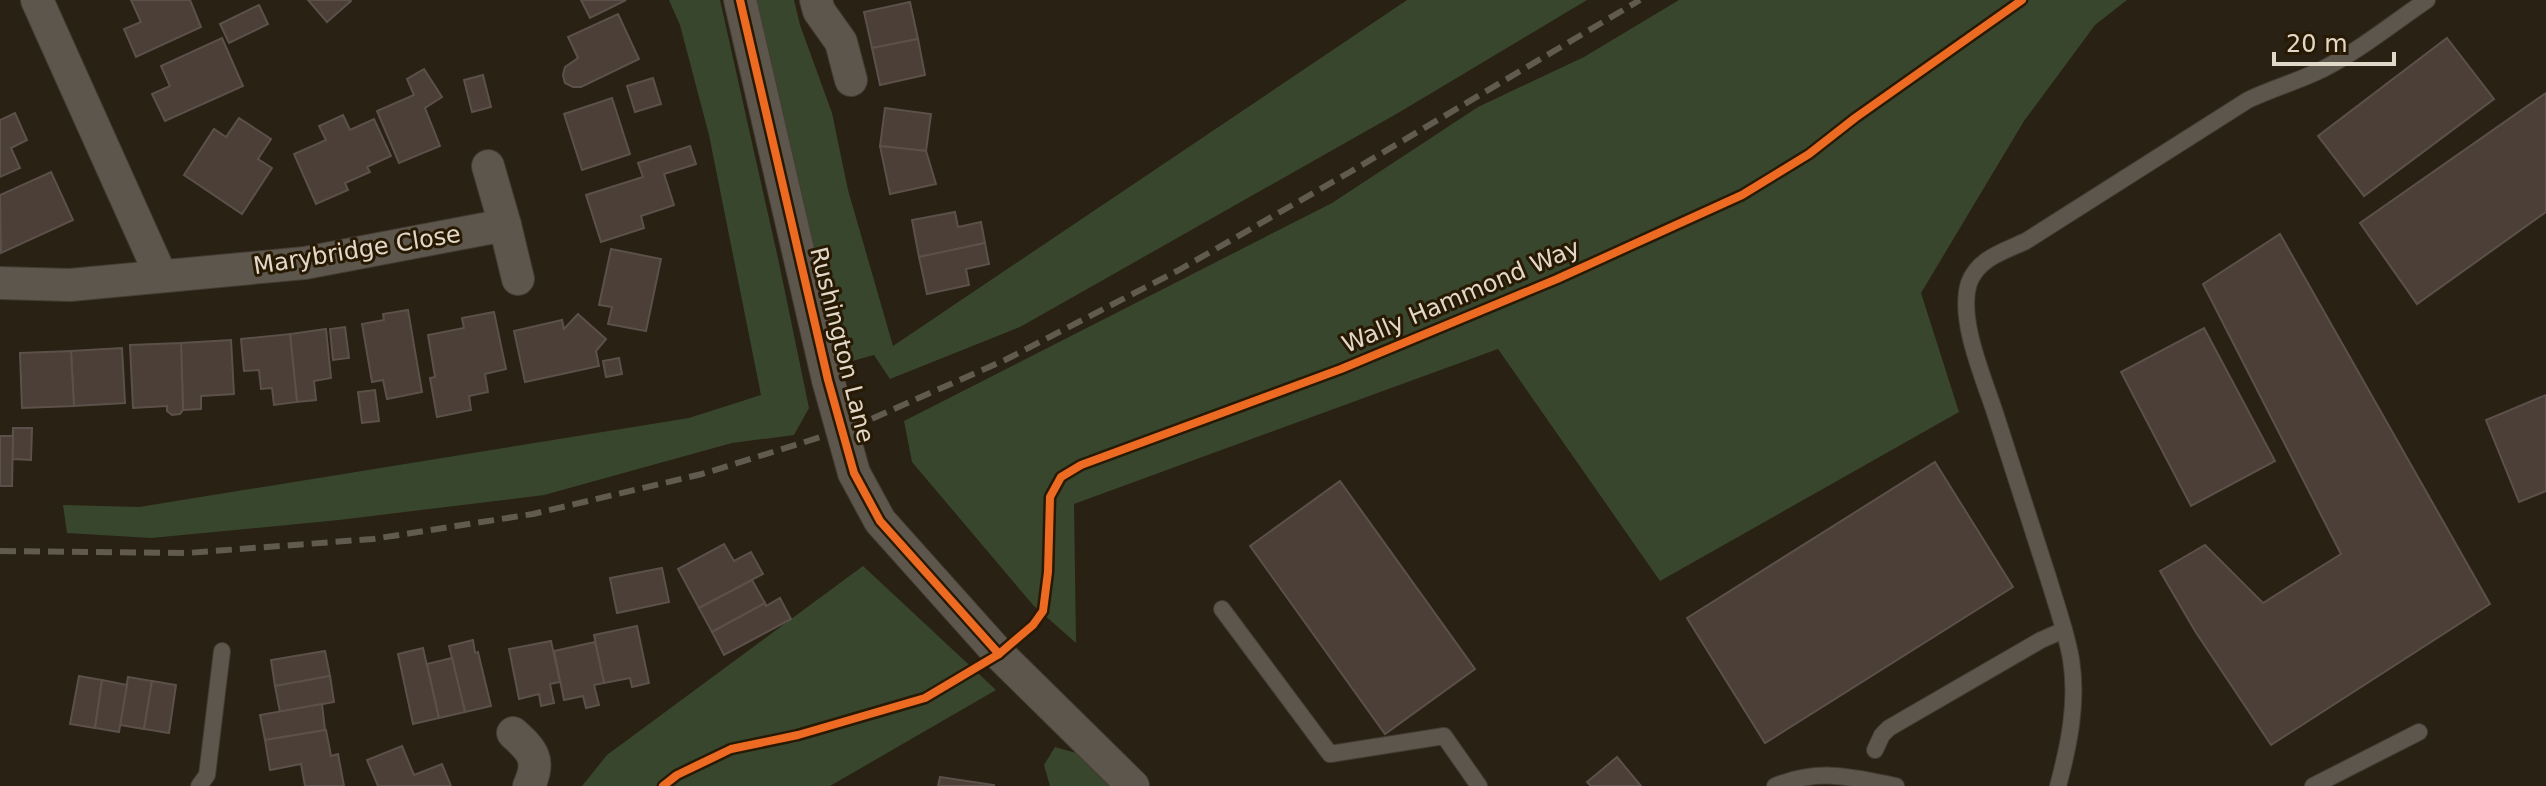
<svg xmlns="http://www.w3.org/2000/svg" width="2546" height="786" viewBox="0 0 2546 786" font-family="'DejaVu Sans',sans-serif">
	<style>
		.green { fill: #39462e }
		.building { fill: #4b3f38; stroke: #5c514a; stroke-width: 2 }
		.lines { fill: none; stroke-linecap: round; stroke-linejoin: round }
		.service-casing { stroke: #443c33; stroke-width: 18 }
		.minor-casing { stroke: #443c33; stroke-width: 34 }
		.service { stroke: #5d564c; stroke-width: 16 }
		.minor { stroke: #5d564c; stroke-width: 32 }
		.rail { stroke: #605a4f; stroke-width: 6; stroke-dasharray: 16 8; stroke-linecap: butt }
		.minor-bridge-casing { stroke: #443c33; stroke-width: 34; stroke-linecap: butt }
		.minor-bridge { stroke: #5d564c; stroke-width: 32 }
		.cycleway-casing { stroke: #281902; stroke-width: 13 }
		.cycleway { stroke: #ed6a23; stroke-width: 8 }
		.labels { text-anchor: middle; stroke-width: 6; stroke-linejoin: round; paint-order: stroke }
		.street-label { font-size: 24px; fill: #e2d8c9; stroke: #281902 }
	</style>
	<rect width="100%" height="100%" fill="#292113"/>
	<g class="green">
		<polygon points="669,0 720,0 779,263 809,408 794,435 732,443 544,495 339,520 151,538 67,533 63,505 139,507 689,418 761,395 709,135 680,25"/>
		<polygon points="751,0 794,0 800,25 832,113 848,190 893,346 1407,0 1587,0 1398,113 1020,327 890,379 874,355 845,363 830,329"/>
		<polygon points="1679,0 2127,0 2095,25 2024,121 1921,293 1959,412 1660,581 1498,349 1074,504 1076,643 1033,605 912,462 904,421 1332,203 1478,107 1584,57"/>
		<polygon points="863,566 996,690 830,786 582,786 607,755"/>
		<polygon points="1055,747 1076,753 1109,786 1050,786 1044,765"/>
	</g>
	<g class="building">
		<polygon points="131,0 190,0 201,27 136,57 124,29 141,22"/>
		<polygon points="308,0 350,0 351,1 327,22"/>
		<polygon points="581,0 626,0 590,18"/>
		<polygon points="910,2 918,39 872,48 864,12"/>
		<polygon points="259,5 268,24 229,43 220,24"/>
		<polygon points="618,14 639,59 581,87 573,87 565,83 563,75 565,67 578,58 568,37"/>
		<polygon points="222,38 243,86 165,121 152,94 170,86 161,66"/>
		<polygon points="2447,38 2494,99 2364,196 2318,136"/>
		<polygon points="918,39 925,75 880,85 872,48"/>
		<polygon points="424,69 442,97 425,108 440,146 399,163 377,111 414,95 407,79"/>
		<polygon points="483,75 491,107 472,112 464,80"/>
		<polygon points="653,78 661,104 635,112 627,86"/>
		<polygon points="2546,93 2546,212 2417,304 2360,223"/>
		<polygon points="612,98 630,154 582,170 564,114"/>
		<polygon points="885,108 931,114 926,151 880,146"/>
		<polygon points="15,113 27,140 11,148 20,168 0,177 0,120"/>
		<polygon points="343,115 350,130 374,119 391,156 367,167 370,172 345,183 348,190 316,204 294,154 326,140 319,126"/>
		<polygon points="239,118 271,139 258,159 272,168 242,214 184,175 214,129 226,137"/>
		<polygon points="690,146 696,164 664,174 674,205 641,216 644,228 601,242 586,195 643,177 638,163"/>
		<polygon points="880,146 926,151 936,184 890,194"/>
		<polygon points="51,172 73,220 1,253 0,195"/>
		<polygon points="955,212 958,227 981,222 985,243 919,257 912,220"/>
		<polygon points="2280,234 2490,604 2271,745 2195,631 2160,571 2205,545 2263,603 2341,554 2203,284"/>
		<polygon points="985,243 989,264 966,269 969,285 927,294 919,257"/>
		<polygon points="611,249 661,259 646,331 608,324 612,307 599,305"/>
		<polygon points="408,310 422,392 387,399 383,380 372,382 362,324 384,320 383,314"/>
		<polygon points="494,312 506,369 485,374 488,392 469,396 471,410 437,417 430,378 435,377 428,335 464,328 462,318"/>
		<polygon points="578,314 606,339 596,351 599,366 525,382 514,331 562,320 564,329"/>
		<polygon points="345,327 349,358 333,360 330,329"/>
		<polygon points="2204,328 2275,461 2191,506 2121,372"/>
		<polygon points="326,329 331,378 314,381 316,400 297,402 290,334"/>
		<polygon points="290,334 297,402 274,405 272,388 261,389 259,370 244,371 241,339"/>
		<polygon points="231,340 234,394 201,396 201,409 183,410 181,343"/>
		<polygon points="181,343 183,410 180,414 172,415 167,411 167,406 133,408 130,345"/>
		<polygon points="122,348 125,403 74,406 71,351"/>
		<polygon points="71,351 74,406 22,408 20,353"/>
		<polygon points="619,358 622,374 606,377 603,361"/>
		<polygon points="375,390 379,421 362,423 358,392"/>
		<polygon points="2546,395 2546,491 2519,502 2486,420"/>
		<polygon points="13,428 32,428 31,460 12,459"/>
		<polygon points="0,436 13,436 12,486 0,486"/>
		<polygon points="1935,462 2013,587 1765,743 1687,618"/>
		<polygon points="1340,481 1475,669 1385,734 1250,546"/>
		<polygon points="724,544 734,561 751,552 763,574 699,608 678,569"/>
		<polygon points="662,568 669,602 617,613 610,578"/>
		<polygon points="752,580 765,603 712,632 699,608"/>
		<polygon points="780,598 791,619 724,655 712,632 765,603 766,606"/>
		<polygon points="637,626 649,683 632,687 630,678 604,683 594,635"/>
		<polygon points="473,640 475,653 478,652 491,706 465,712 449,646"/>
		<polygon points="551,641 560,682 550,684 554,703 541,706 539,694 519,699 509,649"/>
		<polygon points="595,642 604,683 594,685 599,705 586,708 583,696 564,700 554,651"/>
		<polygon points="423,648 439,718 413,724 398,654"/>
		<polygon points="325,651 330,676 275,686 271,660"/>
		<polygon points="452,658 465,712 439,718 427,664"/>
		<polygon points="79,676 102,680 95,728 70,724"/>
		<polygon points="330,676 334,702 280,712 275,686"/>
		<polygon points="128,677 152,681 144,729 120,725"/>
		<polygon points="102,680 127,685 119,732 95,728"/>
		<polygon points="152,681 176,685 169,733 144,729"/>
		<polygon points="322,704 325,730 265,740 260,715"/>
		<polygon points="326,730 331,756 338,754 344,786 305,786 301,764 270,770 265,740"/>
		<polygon points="402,746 414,775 442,764 451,786 378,786 367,760"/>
		<polygon points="1617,757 1641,786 1591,786 1587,782"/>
		<polygon points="940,777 994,785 994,786 938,786"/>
	</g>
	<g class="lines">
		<g class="service-casing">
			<g id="service">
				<polyline points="1222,609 1330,754 1444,736 1479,786"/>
				<polyline points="1875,750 1882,735 1889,728 2041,640 2064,630"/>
				<polyline points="199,786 207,775 222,651"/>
				<path d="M1775 786C1819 768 1852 777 1896 786"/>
				<path d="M2058 786C2069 745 2078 702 2071 659 2066 631 2056 604 2048 577 2031 524 2014 472 1997 419 1986 383 1957 321 1969 283 1978 258 2005 251 2026 241L2248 100C2273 88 2299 81 2323 69 2360 50 2393 23 2427 0"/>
				<polyline points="2313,786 2419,732"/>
			</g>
		</g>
		<g class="minor-casing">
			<g id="minor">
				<polyline points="37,0 161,276"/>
				<polyline points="740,0 828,380"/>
				<polyline points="816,0 819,11 841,42 851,80"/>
				<polyline points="488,166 505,225"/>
				<polyline points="0,283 70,285 305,263 505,225 518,279"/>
				<polyline points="854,473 880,521 999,654 1133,786"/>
				<path d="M513 733C533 751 541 760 529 786"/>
			</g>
		</g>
		<use href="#service" class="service"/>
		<use href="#minor" class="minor"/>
		<polyline class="rail" points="0,551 187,553 373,539 533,514 702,474 853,427 1005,360 1179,270 1350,172 1640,0"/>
		<g class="minor-bridge-casing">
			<polyline id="minor-bridge" points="828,380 854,473"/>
		</g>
		<use href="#minor-bridge" class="minor-bridge"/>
		<g class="cycleway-casing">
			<g id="cycleway">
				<polyline points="740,0 828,380 854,473 880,521 999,654"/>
				<polyline points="663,786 677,775 731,749 798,735 925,698 999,654 1033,625 1043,611 1048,572 1050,497 1061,477 1081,465 1341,369 1557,279 1742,195 1809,154 1855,118 2022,0"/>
			</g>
		</g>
		<use href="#cycleway" class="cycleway"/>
	</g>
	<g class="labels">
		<g class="street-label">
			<text transform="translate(357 250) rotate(-9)" y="8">Marybridge Close</text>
			<text transform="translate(1461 296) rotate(-23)" y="8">Wally Hammond Way</text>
			<text transform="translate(842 345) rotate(76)" y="8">Rushington Lane</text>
		</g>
	</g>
	<path d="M2274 52v12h120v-12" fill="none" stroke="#e2d8c9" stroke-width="4"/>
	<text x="2286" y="52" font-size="24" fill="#e2d8c9" stroke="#281902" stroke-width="6" paint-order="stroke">20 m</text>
</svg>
